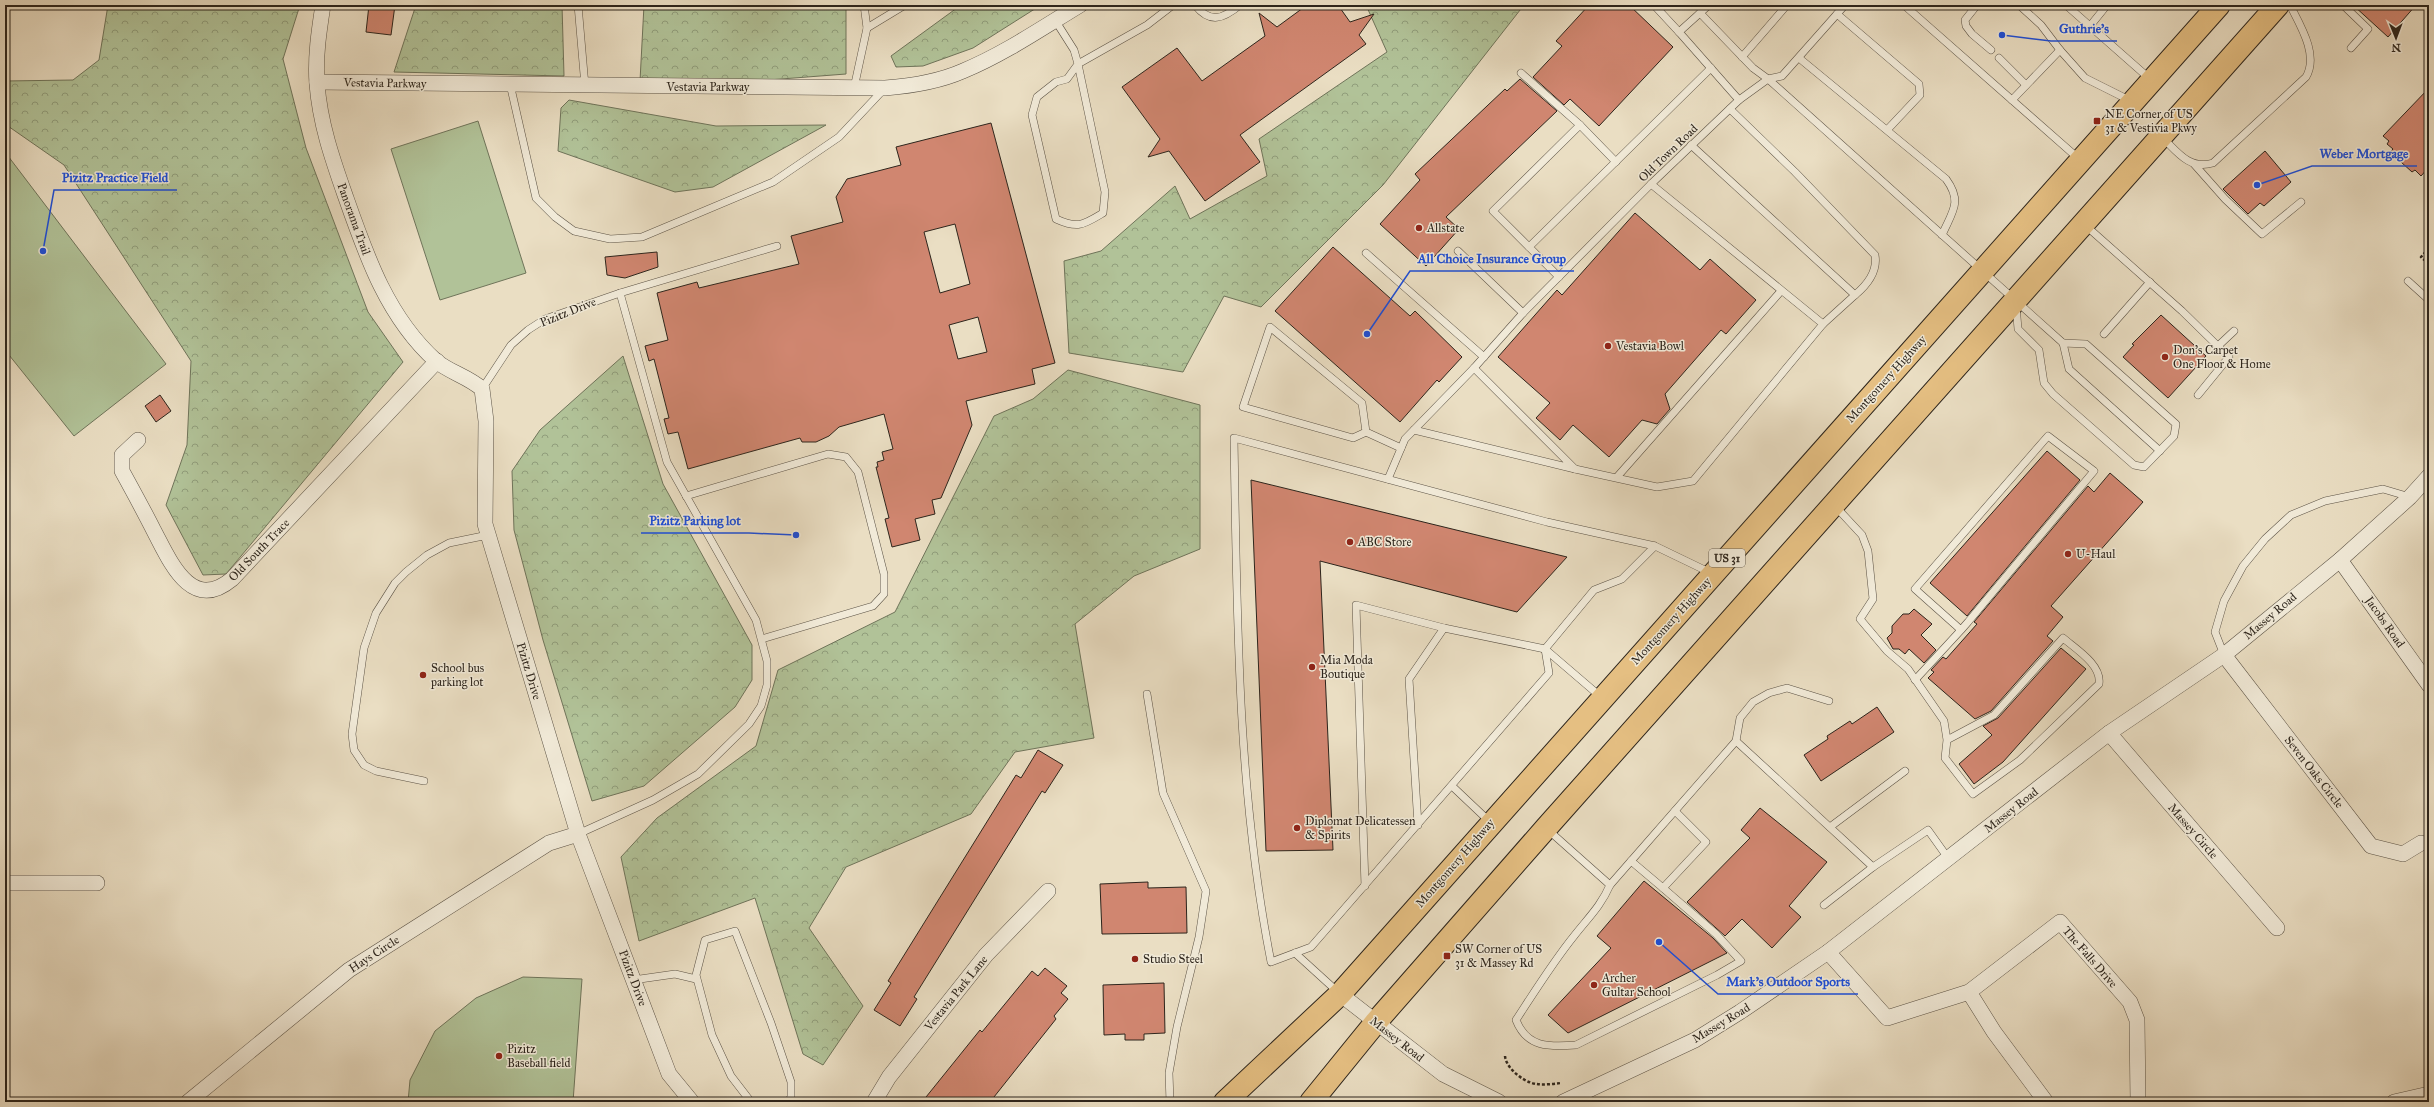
<svg xmlns="http://www.w3.org/2000/svg" width="2434" height="1107" viewBox="0 0 2434 1107" font-family="'IM FELL Great Primer',serif">
	<style>
		.grass { fill: #b1c298; stroke: #6f745a }
		.forest { fill: url(#forest-crowns); stroke: #6f745a }
		.building { fill: #d08670; stroke: #2d251c; fill-rule: evenodd }
		.lines { fill: none; stroke-linecap: round; stroke-linejoin: round }
		.lane-casing { stroke: #5c5346; stroke-width: 8 }
		.street-casing { stroke: #5c5346; stroke-width: 16 }
		.primary-casing { stroke: #2d251c; stroke-width: 24 }
		.path { stroke: #2d251c; stroke-width: 2.5; stroke-dasharray: 3 2; stroke-linecap: butt }
		.lane { stroke: #f1ead8; stroke-width: 7 }
		.street { stroke: #f1ead8; stroke-width: 15 }
		.primary { stroke: #e5bf82; stroke-width: 22 }
		.poi-dot { fill: #8f2418; stroke: #f1ead8; stroke-width: 1.5 }
		.labels { text-anchor: middle; stroke-width: 3; stroke-linejoin: round; paint-order: stroke }
		.shield { fill: #f1ead8; stroke: #686054; stroke-width: 1 }
		.shield-label { font-size: 11px; font-weight: bold; fill: #2d251c }
		.street-label { font-size: 12px; fill: #2d251c; stroke: #f1ead8 }
		.poi-label { font-size: 12px; fill: #2d251c; stroke: #f1ead8; text-anchor: start }
		.leader { fill: none; stroke: #1d4ed8; stroke-width: 1.5 }
		.callout-dot { fill: #1d4ed8; stroke: #f1ead8; stroke-width: 1.5 }
		.callout-label { font-size: 13px; text-anchor: middle; font-weight: bold; fill: #1d4ed8; stroke: #f1ead8; stroke-width: 3; stroke-linejoin: round; paint-order: stroke }
	</style>
	<defs>
		<pattern id="forest-crowns" width="20" height="18" patternUnits="userSpaceOnUse"><rect width="20" height="18" fill="#b1c298"/><path d="M2 6a3 3 0 1 1 6 0M12 15a3 3 0 1 1 6 0" fill="none" stroke="#909d7b"/></pattern>
	</defs>
	<rect width="100%" height="100%" fill="#eadec3"/>
	<filter id="stains"><feTurbulence type="fractalNoise" baseFrequency=".005" numOctaves="4"/><feColorMatrix values="0 0 0 0 .2 0 0 0 0 .09 0 0 0 0 .02 0 0 0 .5 -.17"/></filter>
	<radialGradient id="worn" r=".72"><stop offset=".6" stop-color="#630" stop-opacity="0"/><stop offset="1" stop-color="#630" stop-opacity=".3"/></radialGradient>
	<g class="grass">
		<polygon points="478,121 526,273 440,300 391,149"/>
		<polygon points="5,152 166,364 74,436 5,350"/>
		<polygon points="523,977 582,979 573,1102 408,1102 410,1080 435,1031 476,998"/>
	</g>
	<g class="forest">
		<polygon points="108,5 300,5 283,59 306,148 368,312 403,362 226,574 203,575 166,505 187,445 191,361 64,165 5,124 5,81 73,80 99,60"/>
		<polygon points="416,5 562,5 564,76 394,72"/>
		<polygon points="644,5 846,5 846,74 768,80 640,81"/>
		<polygon points="961,5 1041,5 973,48 923,66 896,67 891,56"/>
		<polygon points="1366,5 1524,5 1383,185 1261,307 1224,296 1183,372 1069,353 1064,261 1101,251 1175,186 1190,219 1267,176 1259,139 1387,52"/>
		<polygon points="569,100 716,126 826,125 713,187 675,192 558,151 561,108"/>
		<polygon points="623,356 663,484 752,645 752,680 735,707 644,786 592,801 543,640 514,530 512,471 540,430"/>
		<polygon points="1068,370 1200,405 1200,549 1134,576 1075,624 1094,738 1015,752 971,814 846,867 809,928 863,1006 823,1065 803,1054 755,898 639,941 621,857 657,818 756,746 778,670 895,612 994,416 1033,399"/>
	</g>
	<g class="building">
		<polygon points="369,5 395,5 391,35 366,32"/>
		<polygon points="1307,5 1338,5 1350,22 1374,14 1359,35 1366,44 1240,135 1260,162 1205,201 1169,151 1148,157 1160,139 1122,87 1177,48 1202,81 1265,36 1259,13 1277,27"/>
		<polygon points="1589,5 1629,5 1673,47 1599,126 1570,99 1564,105 1533,77 1562,46 1556,41"/>
		<polygon points="2353,5 2416,5 2388,37"/>
		<polygon points="1520,79 1557,111 1446,217 1459,229 1426,266 1380,224 1420,180 1415,174 1505,89 1507,91"/>
		<polygon points="2429,88 2429,167 2421,176 2415,170 2412,172 2390,152 2393,149 2387,144 2389,141 2383,136"/>
		<path d="M991 123 1055 363 1032 369 1035 384 966 401 972 425 941 498 932 500 935 514 915 519 920 540 892 547 885 519 889 518 876 467H878L877 462 884 460 882 452 893 449 884 414 839 427 829 436 816 442H802L800 438 688 469 678 432 668 434 664 419 669 418 654 359 649 361 645 346 668 340 657 293 697 282 699 288 799 264 791 236 843 222 836 197 847 179 901 165 896 147ZM955 224 970 284 940 293 924 232ZM978 317 987 352 958 359 949 325Z"/>
		<polygon points="2265,151 2291,182 2264,206 2260,203 2248,214 2223,189"/>
		<polygon points="1635,213 1700,270 1710,259 1756,300 1726,334 1721,330 1665,394 1670,409 1657,424 1642,420 1609,457 1573,425 1560,440 1536,418 1550,403 1498,357 1557,290 1562,295"/>
		<polygon points="1333,247 1410,316 1415,311 1462,357 1439,382 1437,380 1400,422 1275,311"/>
		<polygon points="657,252 658,267 625,278 607,275 605,257"/>
		<polygon points="2161,315 2206,356 2168,398 2123,357 2134,345 2132,344"/>
		<polygon points="160,395 171,411 156,422 145,406"/>
		<polygon points="2047,451 2080,480 1967,616 1930,583"/>
		<polygon points="2110,473 2143,502 2051,606 2063,617 2047,636 2053,641 1991,711 1975,719 1928,678 1934,672 1931,670 1943,657 1946,659 1977,624 1974,622 2088,486 2094,492"/>
		<polygon points="1251,480 1567,557 1517,612 1320,561 1333,850 1266,851"/>
		<polygon points="1914,609 1932,624 1921,635 1936,650 1924,663 1909,649 1905,654 1899,649 1893,649 1887,638 1892,633 1892,626 1903,614 1909,614"/>
		<polygon points="2061,648 2086,669 2003,762 1974,784 1959,764 1992,735 1983,726 1998,718"/>
		<polygon points="1877,707 1894,732 1821,781 1804,755 1828,739 1827,736 1850,721 1852,724"/>
		<polygon points="1038,750 1063,765 1045,793 1042,791 914,997 917,999 900,1026 874,1010 891,983 888,981 1016,775 1021,778"/>
		<polygon points="1760,808 1827,862 1789,906 1801,917 1772,948 1742,919 1725,936 1687,902 1750,838 1741,830"/>
		<polygon points="1644,881 1713,938 1727,953 1568,1033 1548,1015 1611,948 1597,936"/>
		<polygon points="1148,882 1148,888 1186,887 1187,933 1102,934 1100,884"/>
		<polygon points="1045,968 1067,986 1061,993 1068,999 1054,1016 1056,1019 990,1102 922,1102 980,1030 982,1032 1032,971 1038,976"/>
		<polygon points="1164,983 1165,1033 1144,1034 1144,1040 1125,1040 1125,1034 1104,1035 1103,985"/>
	</g>
	<g class="lines">
		<g class="lane-casing">
			<g id="lane">
				<polyline points="578,5 585,86"/>
				<polyline points="864,5 867,28"/>
				<path d="M1195 5C1210 24 1223 19 1240 5"/>
				<polyline points="1654,5 1679,32"/>
				<polyline points="1709,5 1700,13 1753,68 1768,79 2063,343 2069,369 2160,451"/>
				<polyline points="1904,5 2079,159"/>
				<polyline points="1977,5 1965,20 1966,26 1972,34 1991,50"/>
				<polyline points="2019,5 2041,25 2060,50"/>
				<polyline points="2066,5 2150,79"/>
				<polyline points="2343,5 2368,29 2351,48"/>
				<polyline points="1700,13 1679,32 1739,100"/>
				<polyline points="1837,14 1919,84 1920,95 1888,129"/>
				<path d="M1055 20 1074 50 1078 64 1067 79 1056 82 1037 97 1032 115 1056 219C1078 229 1083 225 1103 213L1105 192 1078 64 1147 25 1173 5"/>
				<polyline points="2090,26 2107,5"/>
				<polyline points="1742,57 1787,5"/>
				<path d="M1799 58 1946 179C1963 202 1952 212 1942 235"/>
				<polyline points="1999,58 2026,85"/>
				<polyline points="1521,73 1580,125"/>
				<polyline points="510,84 536,198 555,217 574,231 610,239 642,237 773,182 839,137 884,89"/>
				<polyline points="854,88 867,28 905,5"/>
				<polyline points="2012,100 2060,50 2085,78 2131,101"/>
				<path d="M1730 109 1795 172 1875 255C1878 272 1867 285 1855 295"/>
				<path d="M2163 138C2178 153 2190 170 2213 163L2306 77C2319 55 2300 25 2290 5"/>
				<polyline points="1691,145 1855,295 1823,324"/>
				<polyline points="2194,164 2225,199 2262,234 2301,202"/>
				<polyline points="2085,225 2182,311 2229,357 2198,395"/>
				<polyline points="1529,247 1493,211 1580,125 1616,162"/>
				<polyline points="1458,251 1523,313"/>
				<polyline points="1366,253 1484,357"/>
				<polyline points="1559,277 1529,247 1711,68"/>
				<polyline points="2408,281 2429,300"/>
				<polyline points="2016,305 2018,329 2039,350 2044,383 2053,394 2134,465 2144,467 2174,436 2176,424 2086,344 2063,343"/>
				<polyline points="2104,334 2150,282"/>
				<polyline points="2218,346 2234,331"/>
				<polyline points="482,389 511,345 528,330 545,319 620,293 777,246"/>
				<polyline points="1414,430 1575,469 1474,368"/>
				<polyline points="1366,432 1353,438 1243,407 1270,327 1362,403 1366,432 1401,448"/>
				<polyline points="1575,469 1657,487 1693,481 1823,324 1651,184"/>
				<polyline points="1617,477 1781,291"/>
				<polyline points="1388,479 1405,439 1474,368 1523,313 1651,184 1739,100 1768,79 1782,76 1845,5"/>
				<polyline points="686,496 828,454 846,457 858,472 884,574 884,594 873,606 762,639"/>
				<path d="M1836 507 1862 535 1868 551 1873 599 1860 619 1887 651 1908 669 1944 721 1947 740 1945 758 1973 794 2020 760 2099 684C2102 665 2076 649 2063 638L1994 715 1947 740"/>
				<path d="M1655 546 1622 579 1594 590 1545 649 1549 673 1311 947 1271 962C1237 789 1237 613 1234 438L1547 522 1655 546 1711 573"/>
				<polyline points="2224,655 2215,632 2224,601 2243,566 2265,539 2291,515 2325,501 2383,489 2410,497"/>
				<polyline points="1915,680 1961,630 1968,622 2094,471 2048,436 1915,589 1961,630"/>
				<polyline points="1147,694 1163,793 1206,891 1199,937 1177,1027 1169,1073 1170,1102"/>
				<polyline points="1736,741 1873,867 1928,830 1948,858"/>
				<polyline points="424,781 376,771 364,765 354,750 352,734 364,648 376,613 395,583 406,572 427,555 449,543 488,535"/>
				<polyline points="1453,787 1490,822"/>
				<polyline points="1418,825 1409,679 1444,628 1545,649 1601,697"/>
				<polyline points="1830,827 1905,771"/>
				<polyline points="1547,829 1610,885"/>
				<polyline points="578,834 653,800 698,774 749,724 761,706 767,685 767,661 756,620 667,462 620,293"/>
				<polyline points="1631,861 1663,888 1706,842 1675,811"/>
				<polyline points="1365,886 1356,605 1444,628"/>
				<path d="M1663 888 1716 934 1741 961 1717 975 1576 1045C1549 1047 1527 1048 1516 1020 1535 991 1553 962 1574 936 1588 918 1601 906 1610 885L1736 741 1740 718 1753 702 1769 693 1787 688 1829 701"/>
				<polyline points="1824,905 1873,867"/>
				<polyline points="1295,953 1339,993"/>
				<polyline points="633,980 675,974 696,979"/>
				<polyline points="751,1102 731,1076 712,1035 696,975 705,940 735,931 771,1023 791,1082 791,1098 786,1102"/>
			</g>
		</g>
		<g class="street-casing">
			<g id="street">
				<path d="M323 5C319 31 315 57 317 84 320 123 332 158 345 195 366 255 387 317 436 361 449 372 469 377 482 389L486 421 485 524 578 834 669 1074 692 1102"/>
				<path d="M317 82 885 88C911 86 938 82 963 71 1004 54 1042 28 1080 5"/>
				<path d="M138 440 122 455V471C133 491 144 511 154 531 170 561 191 613 232 579L437 361"/>
				<polyline points="2340,560 2429,685"/>
				<polyline points="2224,655 2371,846 2403,854 2421,843"/>
				<polyline points="2109,733 2277,928"/>
				<polyline points="5,883 97,883"/>
				<polyline points="1828,952 1887,1018 1969,992 2060,922 2130,1002 2137,1020 2138,1102"/>
				<polyline points="1969,992 1994,1032 2046,1102"/>
				<polyline points="1340,994 1443,1074 1499,1102"/>
				<polyline points="188,1102 349,970 549,843 578,834"/>
				<polyline points="874,1102 889,1077 986,955 1048,891"/>
				<polyline points="1563,1102 1695,1040 1740,1012 1828,952 2109,733 2224,655 2340,560 2410,497 2429,476"/>
				<polyline points="2394,1102 2429,1094"/>
			</g>
		</g>
		<g class="primary-casing">
			<g id="primary">
				<polyline points="1225,1102 1340,994 2219,5"/>
				<polyline points="1311,1102 1376,1022 1546,828 2278,5"/>
			</g>
		</g>
		<g class="path">
			<polyline points="2429,184 2429,185"/>
			<polyline points="2429,248 2421,257 2429,264"/>
			<path d="M1505 1056C1506 1068 1523 1082 1536 1084 1544 1085 1553 1084 1561 1083"/>
		</g>
		<use href="#lane" class="lane"/>
		<use href="#street" class="street"/>
		<use href="#primary" class="primary"/>
	</g>
	<g class="poi-dot">
		<rect x="2093" y="117" width="8" height="8" rx="2"/>
		<circle cx="1419" cy="228" r="4"/>
		<circle cx="1608" cy="346" r="4"/>
		<circle cx="2165" cy="357" r="4"/>
		<circle cx="1350" cy="542" r="4"/>
		<circle cx="2068" cy="554" r="4"/>
		<circle cx="1312" cy="667" r="4"/>
		<circle cx="423" cy="675" r="4"/>
		<circle cx="1297" cy="828" r="4"/>
		<rect x="1443" y="952" width="8" height="8" rx="2"/>
		<circle cx="1135" cy="959" r="4"/>
		<circle cx="1594" cy="985" r="4"/>
		<circle cx="499" cy="1056" r="4"/>
	</g>
	<g class="labels">
		<rect class="shield" x="1709" y="549" width="36" height="18" rx="3"/>
		<g class="shield-label">
			<text x="1727" y="562">US 31</text>
		</g>
		<g class="street-label">
			<text transform="translate(385 83) rotate(1)" y="4">Vestavia Parkway</text>
			<text x="708" y="91">Vestavia Parkway</text>
			<text transform="translate(1668 153) rotate(-44)" y="4">Old Town Road</text>
			<text transform="translate(354 219) rotate(70)" y="4">Panorama Trail</text>
			<text transform="translate(568 312) rotate(-22)" y="4">Pizitz Drive</text>
			<text transform="translate(1886 379) rotate(-48)" y="4">Montgomery Highway</text>
			<text transform="translate(259 550) rotate(-46)" y="4">Old South Trace</text>
			<text transform="translate(2270 616) rotate(-40)" y="4">Massey Road</text>
			<text transform="translate(1671 621) rotate(-48)" y="4">Montgomery Highway</text>
			<text transform="translate(2385 622) rotate(55)" y="4">Jacobs Road</text>
			<text transform="translate(529 671) rotate(73)" y="4">Pizitz Drive</text>
			<text transform="translate(2314 772) rotate(52)" y="4">Seven Oaks Circle</text>
			<text transform="translate(2011 810) rotate(-38)" y="4">Massey Road</text>
			<text transform="translate(2193 831) rotate(49)" y="4">Massey Circle</text>
			<text transform="translate(1455 863) rotate(-49)" y="4">Montgomery Highway</text>
			<text transform="translate(374 954) rotate(-33)" y="4">Hays Circle</text>
			<text transform="translate(2090 957) rotate(49)" y="4">The Falls Drive</text>
			<text transform="translate(633 978) rotate(69)" y="4">Pizitz Drive</text>
			<text transform="translate(956 993) rotate(-51)" y="4">Vestavia Park Lane</text>
			<text transform="translate(1721 1023) rotate(-31)" y="4">Massey Road</text>
			<text transform="translate(1397 1039) rotate(38)" y="4">Massey Road</text>
		</g>
		<g class="poi-label">
			<text x="2105" y="118">NE Corner of US<tspan x="2105" dy="14">31 &amp; Vestivia Pkwy</tspan></text>
			<text x="1427" y="232">Allstate</text>
			<text x="1616" y="350">Vestavia Bowl</text>
			<text x="2173" y="354">Don's Carpet<tspan x="2173" dy="14">One Floor &amp; Home</tspan></text>
			<text x="1358" y="546">ABC Store</text>
			<text x="2076" y="558">U-Haul</text>
			<text x="1320" y="664">Mia Moda<tspan x="1320" dy="14">Boutique</tspan></text>
			<text x="431" y="672">School bus<tspan x="431" dy="14">parking lot</tspan></text>
			<text x="1305" y="825">Diplomat Delicatessen<tspan x="1305" dy="14">&amp; Spirits</tspan></text>
			<text x="1455" y="953">SW Corner of US<tspan x="1455" dy="14">31 &amp; Massey Rd</tspan></text>
			<text x="1143" y="963">Studio Steel</text>
			<text x="1602" y="982">Archer<tspan x="1602" dy="14">Gultar School</tspan></text>
			<text x="507" y="1053">Pizitz<tspan x="507" dy="14">Baseball field</tspan></text>
		</g>
	</g>
	<path class="leader" d="M2002 35L2051 41H2117M2257 185L2312 166H2417M43 251L54 190H177M1367 334L1410 271H1574M796 535L749 533H641M1659 942L1718 994H1858"/>
	<g class="callout-dot">
		<circle cx="2002" cy="35" r="4"/>
		<circle cx="2257" cy="185" r="4"/>
		<circle cx="43" cy="251" r="4"/>
		<circle cx="1367" cy="334" r="4"/>
		<circle cx="796" cy="535" r="4"/>
		<circle cx="1659" cy="942" r="4"/>
	</g>
	<g class="callout-label">
		<text x="2084" y="33">Guthrie's</text>
		<text x="2364" y="158">Weber Mortgage</text>
		<text x="115" y="182">Pizitz Practice Field</text>
		<text x="1492" y="263">All Choice Insurance Group</text>
		<text x="695" y="525">Pizitz Parking lot</text>
		<text x="1788" y="986">Mark's Outdoor Sports</text>
	</g>
	<rect width="2434" height="1107" fill="none" stroke="#eadec3" stroke-width="20"/>
	<rect x="6" y="6" width="2422" height="1095" fill="none" stroke="#2d251c" stroke-width="2"/>
	<rect x="10" y="10" width="2414" height="1087" fill="none" stroke="#2d251c"/>
	<g transform="translate(2396 38) rotate(179)" stroke="#f1ead8" stroke-width="3" paint-order="stroke">
	<path d="M0-3L7 15L0 10L-7 15Z" fill="#2d251c"/>
	<text y="-6" font-size="11" font-weight="bold" text-anchor="middle" fill="#2d251c">N</text>
	</g>
	<rect width="100%" height="100%" filter="url(#stains)"/>
	<rect width="100%" height="100%" fill="url(#worn)"/>
</svg>
